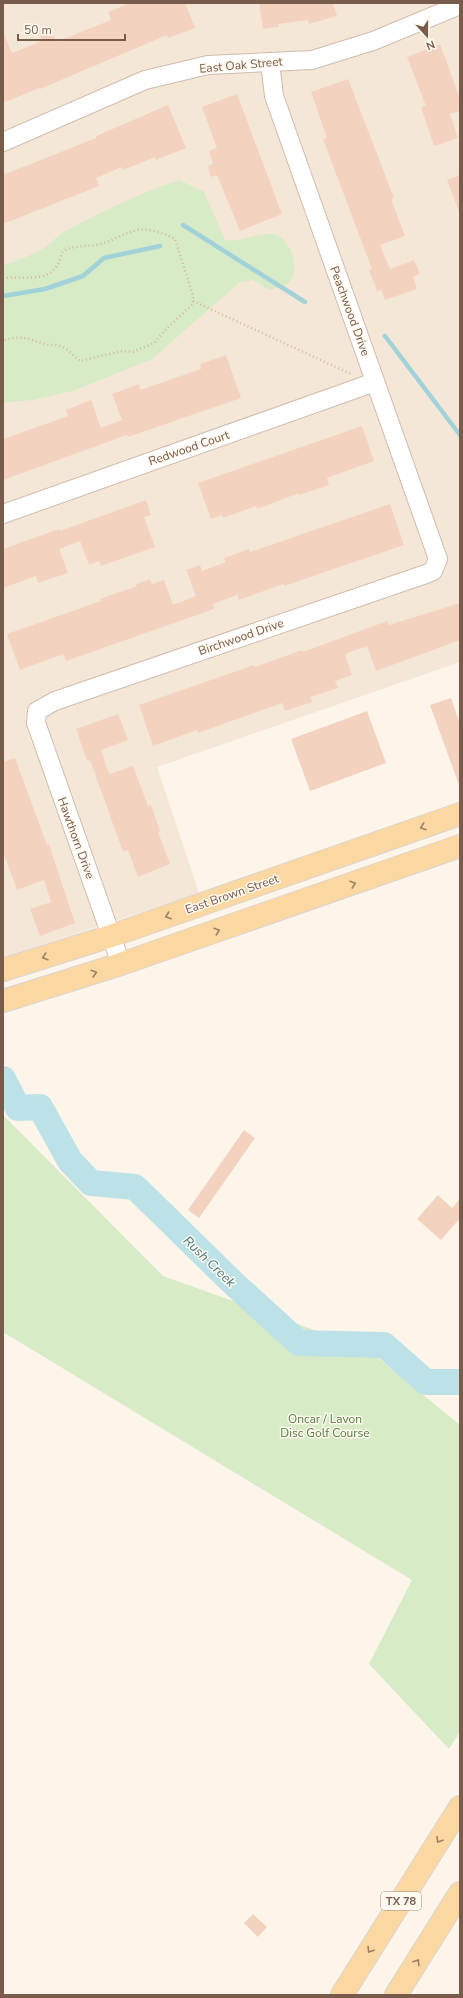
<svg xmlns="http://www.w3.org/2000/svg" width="463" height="1998" viewBox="0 0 463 1998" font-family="'Nunito Sans',sans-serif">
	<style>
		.residential { fill: #f5e7d7 }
		.green { fill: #d6ebc6 }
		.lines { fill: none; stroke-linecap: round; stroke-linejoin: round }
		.stream { stroke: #a2d2d9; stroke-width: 4.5 }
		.river { stroke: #bce2e7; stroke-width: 26 }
		.building { fill: #f3d3c0 }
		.minor-casing { stroke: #cfbcad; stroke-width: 20 }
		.major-casing { stroke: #dcd4d0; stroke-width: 24 }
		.path { stroke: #d8b6a2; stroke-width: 2.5; stroke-dasharray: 1 3; stroke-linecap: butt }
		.minor { stroke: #fff; stroke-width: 18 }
		.major { stroke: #fbd8a1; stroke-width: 22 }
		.oneway { stroke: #9f8065 }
		.labels { text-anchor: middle; stroke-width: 3; stroke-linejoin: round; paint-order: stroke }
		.shield { fill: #fff9ef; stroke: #a08a7c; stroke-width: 1 }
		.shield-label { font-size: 11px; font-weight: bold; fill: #785b4b }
		.street-label { font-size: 12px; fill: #785b4b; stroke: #fff9ef }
		.park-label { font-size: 12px; fill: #557e42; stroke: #fff9ef }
		.water-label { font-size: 13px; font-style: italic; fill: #417b84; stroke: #fff9ef }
	</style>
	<rect width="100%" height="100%" fill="#fdf5e9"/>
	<polygon class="residential" points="3,3 460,3 460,662 157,767 199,893 3,958"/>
	<g class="green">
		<path d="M179 180 204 192 225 240C242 244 258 230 276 235 292 240 302 273 287 284 283 287 274 288 269 290L253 280 240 282 152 359 73 391 32 400 3 403V265C17 261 33 255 45 247 52 242 57 236 64 232 101 212 140 193 179 180Z"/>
		<polygon points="3,1115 163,1276 367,1349 460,1425 460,1732 449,1749 369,1664 412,1580 3,1332"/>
	</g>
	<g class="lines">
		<g class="stream">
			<polyline points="183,225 305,302"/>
			<polyline points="3,296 45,289 83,276 104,258 160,246"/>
			<polyline points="385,336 460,435"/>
		</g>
		<polyline class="river" points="3,1079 18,1108 40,1107 70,1161 91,1183 135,1187 233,1283 299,1343 384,1345 426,1382 460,1382"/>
	</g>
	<g class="building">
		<polygon points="130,3 185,3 195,28 168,38 167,35 40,89 39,88 3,103 3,32 12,53 42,41 40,35 51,30 56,42 111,20 108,12"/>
		<polygon points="259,3 333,3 337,16 309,24 308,20 278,24 279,27 263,29"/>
		<polygon points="440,44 460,99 460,111 450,114 458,138 434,146 421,107 426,106 407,57"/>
		<polygon points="348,79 394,198 391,199 405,236 380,245 390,269 414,260 420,274 413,277 417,289 385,300 381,290 377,291 369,270 372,269 323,139 327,138 311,92"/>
		<polygon points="237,94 282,214 240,231 217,175 211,177 208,166 213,164 209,151 217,148 202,107"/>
		<polygon points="168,105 186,148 156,160 155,157 123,170 122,167 96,178 99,186 3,224 3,175 96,138 96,136"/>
		<polygon points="460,175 460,212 459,212 447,180"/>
		<polygon points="226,355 241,398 128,437 127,435 3,480 3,439 68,416 66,410 91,400 101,428 122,420 112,394 139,384 140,390 201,369 200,364"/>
		<polygon points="362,426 374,461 327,478 329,485 299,495 299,493 257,509 256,506 223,518 222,515 211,519 198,483"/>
		<polygon points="146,500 151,515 144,517 155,547 101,566 99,561 89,565 80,541 59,549 68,573 38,583 36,576 3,588 3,549 59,529 60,531"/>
		<polygon points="390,504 404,545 284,586 283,584 239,600 237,595 213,604 214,609 66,661 63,654 20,670 7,634 101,601 100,599 137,586 136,584 150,579 152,584 164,580 173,605 196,596 186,570 200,565 202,571 226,562 224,558 249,549 250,552"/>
		<polygon points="460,603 460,640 376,671 367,646 345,654 352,675 335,681 338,688 310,697 312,702 285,711 282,703 198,733 197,730 153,746 139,705 254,665 255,667 302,650 303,652 387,621 389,625"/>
		<polygon points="451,698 460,724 459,785 430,705"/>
		<polygon points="367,711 386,763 310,791 291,739"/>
		<polygon points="118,714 128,740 101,750 109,774 133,766 148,806 151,805 160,831 158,832 170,864 138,877 128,850 123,852 90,760 87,761 76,729"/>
		<polygon points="15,758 47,845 49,844 75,923 40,936 30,909 51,902 44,880 17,890 3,851 3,762"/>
		<polygon points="244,1130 255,1138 199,1218 188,1210"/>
		<polygon points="438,1195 452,1208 460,1199 460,1218 441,1240 417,1219"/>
		<polygon points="253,1914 267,1927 258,1937 244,1923"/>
	</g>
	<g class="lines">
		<g class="minor-casing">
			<g id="minor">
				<polyline points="3,142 145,80 208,65 312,60 373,41 460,5"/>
				<polyline points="3,514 375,382"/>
				<polyline points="121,964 40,734 36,723 37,711 55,701 426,574 433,571 438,559 274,96 270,62"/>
			</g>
		</g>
		<g class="major-casing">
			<g id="major">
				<polyline points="3,970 111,936 460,814"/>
				<polyline points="3,1001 121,964 460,846"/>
				<polyline points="342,1995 460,1807"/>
				<polyline points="396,1995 460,1893"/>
			</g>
		</g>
		<g class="path">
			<path d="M3 278C19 276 46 283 57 266 59 262 61 256 63 251 75 245 83 247 96 245 108 243 119 236 130 232 145 226 162 232 175 239L193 296V304L166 329 154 343 133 352 122 351 80 361C74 357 69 350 63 347 57 344 51 346 45 344 27 339 21 334 3 341"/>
			<polyline points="193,301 351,374"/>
		</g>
		<use href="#minor" class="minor"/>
		<use href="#major" class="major"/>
	</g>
	<defs><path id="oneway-chevron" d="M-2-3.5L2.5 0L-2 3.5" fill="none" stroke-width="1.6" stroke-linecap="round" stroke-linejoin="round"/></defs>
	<g class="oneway">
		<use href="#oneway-chevron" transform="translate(423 827) rotate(161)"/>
		<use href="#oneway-chevron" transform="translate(353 884) rotate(-19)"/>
		<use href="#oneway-chevron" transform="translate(168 916) rotate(161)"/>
		<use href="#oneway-chevron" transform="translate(217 931) rotate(-19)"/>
		<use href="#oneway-chevron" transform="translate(45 957) rotate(163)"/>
		<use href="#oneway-chevron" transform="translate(94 973) rotate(-17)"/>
		<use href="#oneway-chevron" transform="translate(439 1840) rotate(122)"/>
		<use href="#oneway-chevron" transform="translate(370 1950) rotate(122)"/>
		<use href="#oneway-chevron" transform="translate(417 1962) rotate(-58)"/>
	</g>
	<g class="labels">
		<rect class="shield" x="381" y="1892" width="40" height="18" rx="3"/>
		<g class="shield-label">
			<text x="401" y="1905">TX 78</text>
		</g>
		<g class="street-label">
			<text transform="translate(241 65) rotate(-5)" y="4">East Oak Street</text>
			<text transform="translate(350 311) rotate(70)" y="4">Peachwood Drive</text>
			<text transform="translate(189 448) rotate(-19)" y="4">Redwood Court</text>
			<text transform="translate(241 637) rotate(-19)" y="4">Birchwood Drive</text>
			<text transform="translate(76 838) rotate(70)" y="4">Hawthorn Drive</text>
			<text transform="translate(232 894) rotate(-19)" y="4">East Brown Street</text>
		</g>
		<g class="park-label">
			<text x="325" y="1423">Oncar / Lavon<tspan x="325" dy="14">Disc Golf Course</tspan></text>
		</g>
		<g class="water-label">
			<text transform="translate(210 1261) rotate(44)" y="5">Rush Creek</text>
		</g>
	</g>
	<rect width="463" height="1998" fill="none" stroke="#785b4b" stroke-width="8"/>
	<g transform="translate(427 36) rotate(159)" stroke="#fff9ef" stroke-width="3" paint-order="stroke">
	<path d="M0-3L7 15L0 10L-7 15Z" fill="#785b4b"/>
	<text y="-6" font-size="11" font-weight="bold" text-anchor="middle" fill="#785b4b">N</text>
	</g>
	<path d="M18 34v6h107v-6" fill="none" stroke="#785b4b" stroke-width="2"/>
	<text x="24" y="34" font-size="12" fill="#785b4b" stroke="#fff9ef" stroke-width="3" paint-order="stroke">50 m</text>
</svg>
